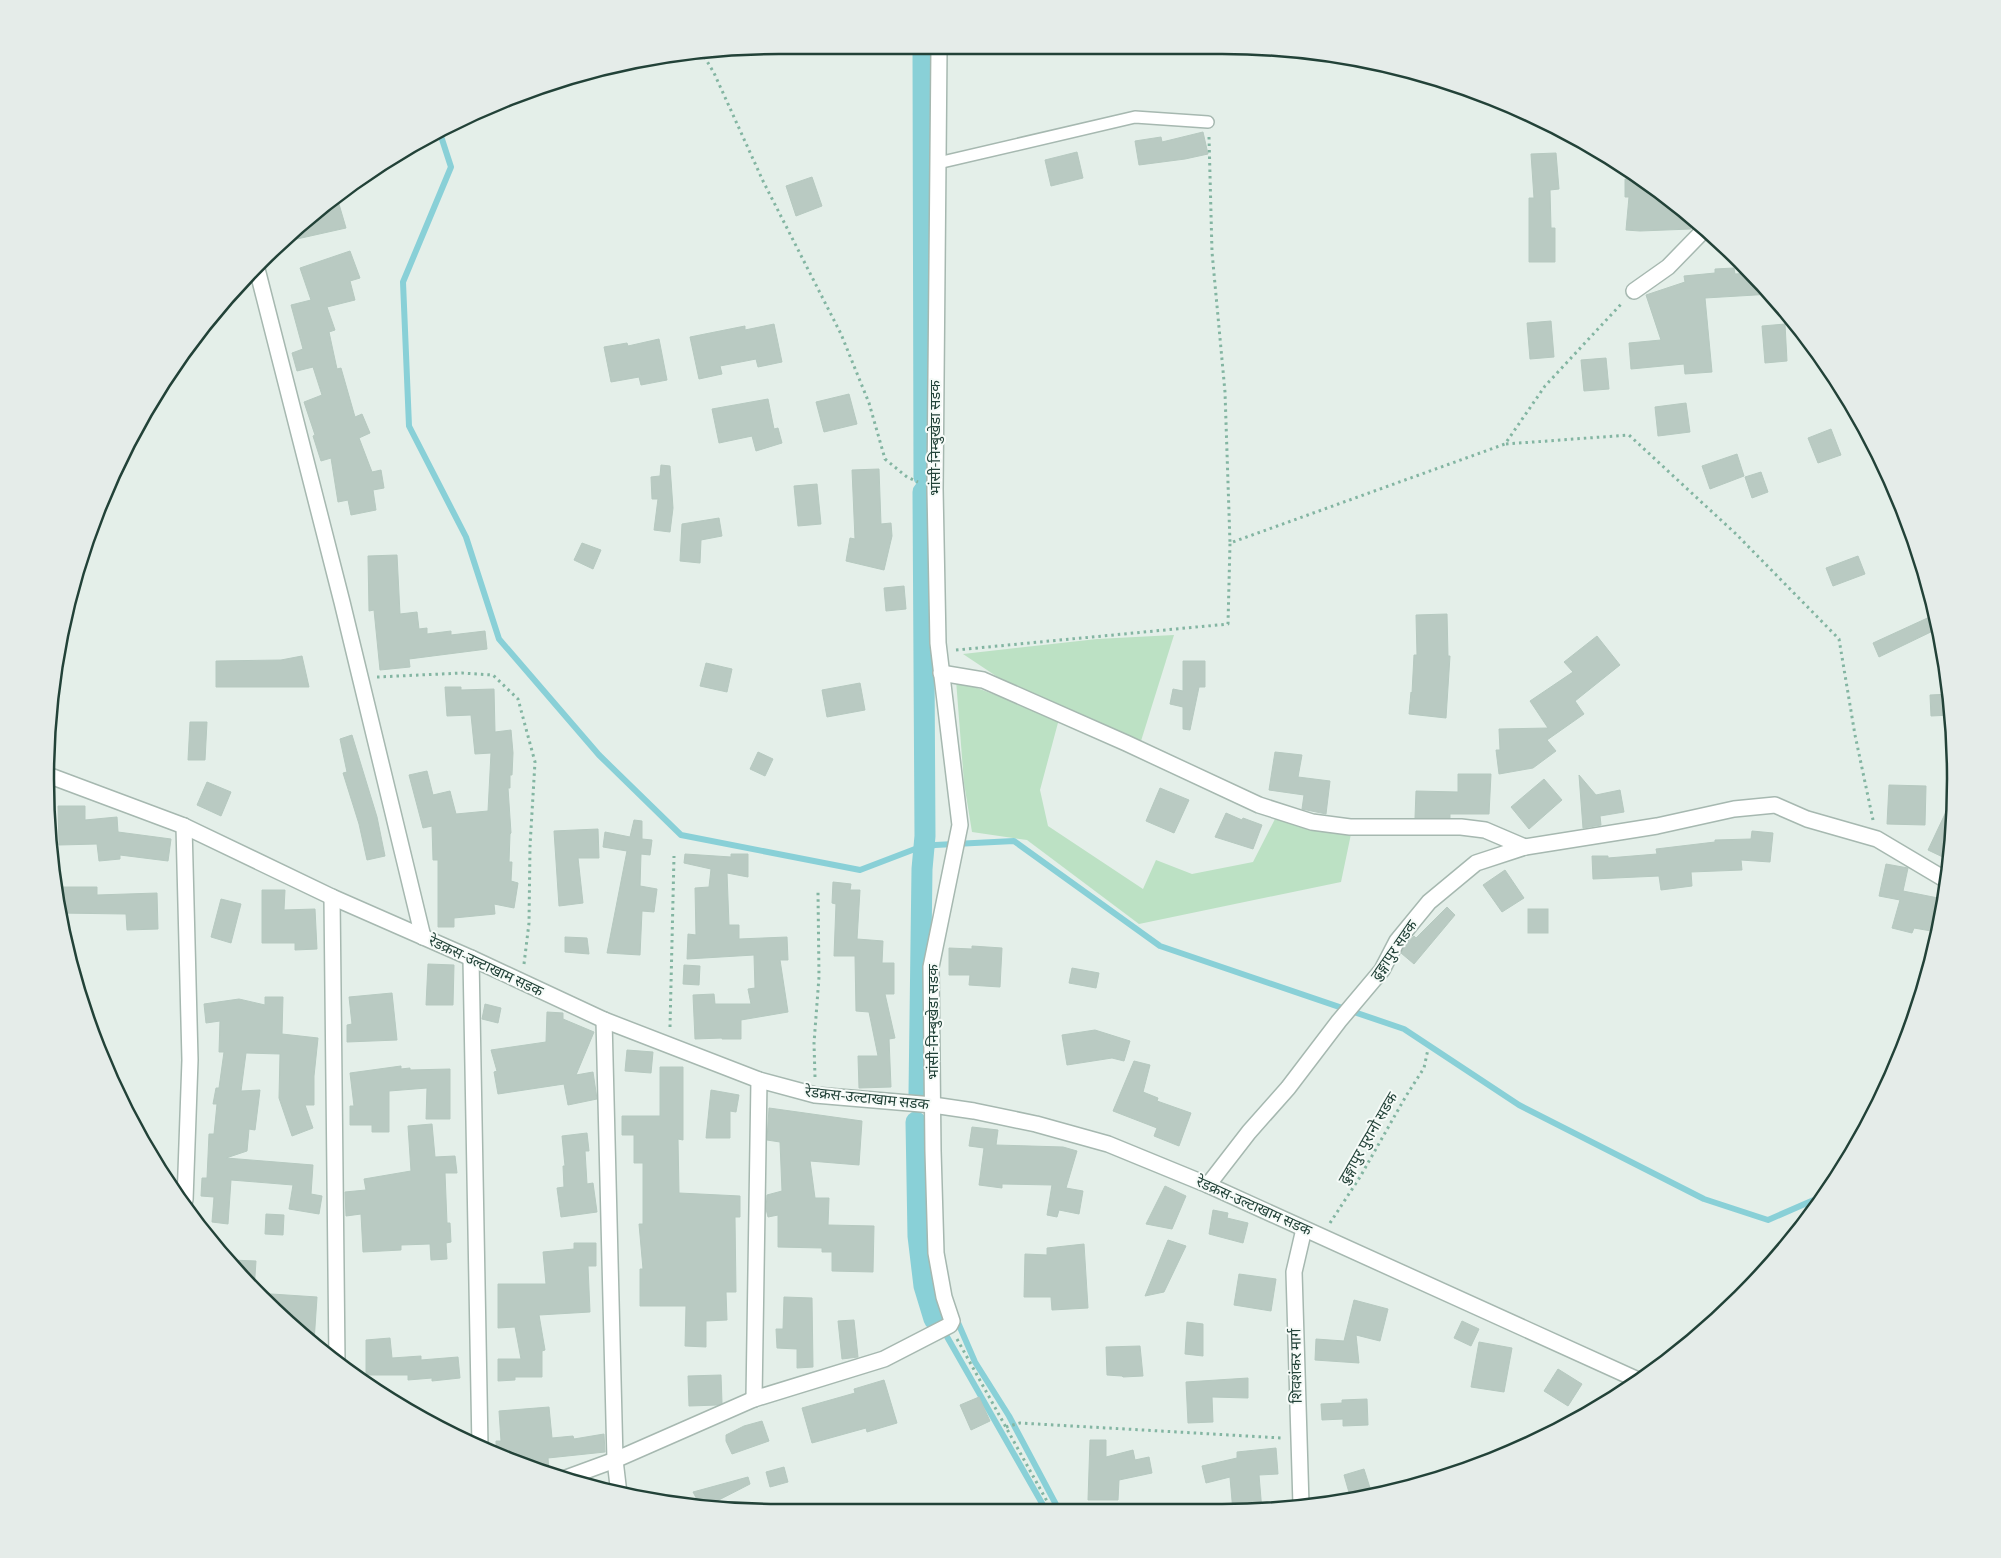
<svg xmlns="http://www.w3.org/2000/svg" width="2001" height="1558" viewBox="0 0 2001 1558" font-family="'Source Sans 3','Noto Sans Devanagari',sans-serif">
	<style>
		.green { fill: #bce1c4 }
		.lines { fill: none; stroke-linecap: round; stroke-linejoin: round }
		.stream { stroke: #89d0d7; stroke-width: 6 }
		.canal { stroke: #89d0d7; stroke-width: 21 }
		.building { fill: #b9cac2; stroke: #b6c9c0 }
		.service-casing { stroke: #a6b8b0; stroke-width: 14 }
		.minor-casing { stroke: #a6b8b0; stroke-width: 18 }
		.path { stroke: #83b5a2; stroke-width: 3; stroke-dasharray: 2.5 4; stroke-linecap: butt }
		.service { stroke: #fff; stroke-width: 11 }
		.minor { stroke: #fff; stroke-width: 15 }
		.labels { text-anchor: middle; stroke-width: 4; stroke-linejoin: round; paint-order: stroke }
		.street-label { font-size: 15px; fill: #224238; stroke: #f6fbf8 }
		.rim { fill: none; stroke: #224238; stroke-width: 2.5 }
	</style>
	<rect width="100%" height="100%" fill="#e4efe9"/>
	<g class="green">
		<polygon points="1174,635 1141,741 1008,684 963,654 1097,639"/>
		<polygon points="956,680 1059,719 1040,790 1048,826 1143,889 1156,860 1192,874 1253,862 1275,819 1351,834 1341,882 1139,924 1027,840 972,832 964,783"/>
	</g>
	<g class="lines">
		<g class="stream">
			<polyline points="439,130 451,167 403,282 409,426 466,537 499,639 599,755 681,835 860,870 915,849 935,845 1014,841 1160,946 1404,1029 1519,1105 1704,1199 1768,1220 1823,1196"/>
			<polyline points="956,1318 975,1362 1009,1416 1060,1512"/>
			<polyline points="946,1335 1047,1512"/>
		</g>
		<g class="canal">
			<polyline points="923,49 924,477"/>
			<polyline points="919,1094 922,869 925,836 923,492"/>
			<polyline points="916,1122 918,1236 924,1286 934,1319"/>
		</g>
	</g>
	<g class="building">
		<polygon points="1203,132 1208,154 1185,159 1139,165 1135,141 1161,137 1162,142"/>
		<polygon points="1077,152 1083,178 1051,186 1045,160"/>
		<polygon points="1556,153 1559,189 1550,190 1551,228 1555,228 1555,262 1529,262 1529,198 1534,198 1531,154"/>
		<polygon points="812,177 822,206 796,216 786,186"/>
		<polygon points="1625,179 1642,179 1669,197 1690,217 1691,229 1640,231 1626,230 1629,197 1625,197"/>
		<polygon points="336,194 346,228 279,243 332,197"/>
		<polygon points="350,251 360,278 350,281 355,300 327,307 335,330 329,332 337,369 341,368 355,417 362,414 370,433 359,438 372,472 381,470 384,488 373,490 376,510 351,515 348,500 338,502 331,458 321,461 313,436 315,435 304,402 322,395 313,367 297,371 292,353 303,349 291,305 311,300 300,268"/>
		<polygon points="1734,268 1735,274 1750,273 1772,294 1705,298 1712,372 1685,374 1684,364 1631,369 1629,343 1661,340 1646,295 1685,282 1684,276 1715,273 1715,269"/>
		<polygon points="1551,321 1554,357 1530,359 1527,323"/>
		<polygon points="774,324 782,362 758,367 756,359 720,366 722,374 699,379 690,337 745,326 745,330"/>
		<polygon points="1785,324 1787,361 1765,363 1762,326"/>
		<polygon points="659,339 667,380 641,385 639,377 611,382 604,347 627,343 628,346"/>
		<polygon points="1606,358 1609,389 1584,391 1581,360"/>
		<polygon points="849,394 857,424 824,432 816,402"/>
		<polygon points="768,399 774,429 778,428 782,443 756,451 752,436 719,443 712,409"/>
		<polygon points="1686,403 1690,432 1658,436 1655,407"/>
		<polygon points="1831,429 1841,455 1818,463 1808,438"/>
		<polygon points="1737,454 1744,476 1710,489 1702,466"/>
		<polygon points="661,465 670,466 673,508 670,532 654,530 658,499 652,499 651,477 660,476"/>
		<polygon points="879,469 881,524 891,523 892,536 884,570 846,561 850,538 855,539 852,470"/>
		<polygon points="1761,472 1768,492 1752,498 1745,477"/>
		<polygon points="817,484 821,524 798,526 794,486"/>
		<polygon points="719,518 722,536 701,540 700,563 680,561 682,524"/>
		<polygon points="582,543 601,550 593,569 574,560"/>
		<polygon points="397,555 400,614 417,612 419,629 427,628 427,634 451,631 451,635 485,631 487,649 409,659 410,667 380,670 374,610 369,611 368,556"/>
		<polygon points="1858,556 1865,574 1833,586 1826,568"/>
		<polygon points="904,586 906,609 886,611 884,588"/>
		<polygon points="1447,614 1448,656 1450,656 1446,718 1409,714 1411,692 1412,693 1414,655 1417,655 1416,615"/>
		<polygon points="1934,615 1937,629 1879,657 1873,643"/>
		<polygon points="1597,636 1620,665 1575,701 1584,714 1547,740 1556,751 1533,768 1499,774 1496,750 1500,750 1499,729 1548,728 1530,701 1573,672 1564,662"/>
		<polygon points="302,656 309,687 216,687 216,661 281,660"/>
		<polygon points="1183,661 1205,661 1205,687 1199,687 1190,730 1183,729 1183,707 1170,704 1173,689 1183,691"/>
		<polygon points="706,663 732,669 727,692 700,686"/>
		<polygon points="860,683 865,710 827,717 822,690"/>
		<polygon points="445,687 461,687 461,690 494,689 495,732 511,730 513,753 512,775 510,775 510,788 508,788 511,833 510,834 509,862 512,862 511,881 518,883 514,908 494,904 495,914 454,918 454,927 438,927 438,860 433,860 432,826 423,828 409,775 427,771 433,795 450,791 456,814 488,811 491,753 475,754 471,715 447,716"/>
		<polygon points="1950,694 1951,715 1931,716 1930,695"/>
		<polygon points="190,722 207,722 205,760 188,760"/>
		<polygon points="352,735 377,817 385,856 367,860 359,824 343,773 347,772 340,739"/>
		<polygon points="758,752 773,759 765,776 750,769"/>
		<polygon points="1275,752 1302,755 1298,777 1330,781 1326,814 1302,809 1304,795 1269,790"/>
		<polygon points="1458,774 1491,774 1489,814 1450,814 1450,818 1415,818 1416,791 1458,792"/>
		<polygon points="1579,775 1596,795 1620,790 1624,812 1600,816 1601,825 1583,828"/>
		<polygon points="1544,779 1562,800 1529,829 1511,807"/>
		<polygon points="207,782 231,792 221,816 197,805"/>
		<polygon points="1889,785 1926,786 1925,825 1887,824"/>
		<polygon points="1160,788 1189,800 1174,833 1146,821"/>
		<polygon points="1953,797 1954,827 1951,851 1947,859 1928,850"/>
		<polygon points="58,806 85,806 85,820 117,817 118,832 171,839 168,861 120,855 120,859 99,861 97,844 59,845"/>
		<polygon points="1226,813 1242,820 1243,818 1262,825 1253,849 1215,837"/>
		<polygon points="634,820 642,821 642,839 652,840 650,855 641,854 640,886 657,889 654,912 642,911 640,955 607,953 627,851 603,847 605,832 630,837"/>
		<polygon points="598,829 599,858 578,858 583,903 559,906 554,831"/>
		<polygon points="1752,831 1773,833 1770,862 1741,860 1742,870 1691,872 1692,886 1661,890 1659,876 1593,879 1592,856 1608,856 1608,858 1657,854 1656,849 1715,842 1715,840 1751,839"/>
		<polygon points="685,854 731,857 731,854 748,854 748,877 727,873 729,925 739,925 739,939 787,937 788,960 780,960 788,1012 741,1020 741,1039 722,1039 722,1038 695,1039 693,995 714,994 715,1004 751,1004 748,989 755,988 754,955 687,959 688,934 696,935 695,888 709,887 711,869 684,863"/>
		<polygon points="1886,864 1908,868 1903,891 1943,899 1937,932 1914,928 1912,933 1892,928 1900,900 1879,896"/>
		<polygon points="1505,870 1524,898 1502,912 1483,885"/>
		<polygon points="833,882 851,884 850,890 860,890 857,939 883,941 882,963 894,963 894,994 885,994 895,1038 889,1039 891,1087 859,1088 858,1056 878,1056 869,1012 856,1011 855,956 834,956 836,904 832,903"/>
		<polygon points="54,887 97,887 97,895 157,893 158,929 127,930 126,914 59,913"/>
		<polygon points="262,890 285,890 284,910 315,909 317,949 295,950 295,943 262,943"/>
		<polygon points="221,899 241,904 231,943 211,937"/>
		<polygon points="1447,907 1455,915 1414,964 1401,953 1405,946 1414,936 1416,938"/>
		<rect x="1528" y="909" width="20" height="24"/>
		<polygon points="565,937 587,938 589,954 565,952"/>
		<polygon points="972,946 1002,948 1000,987 969,985 970,975 949,975 949,948 972,949"/>
		<polygon points="428,964 454,965 453,1005 426,1005"/>
		<polygon points="684,965 700,966 699,985 683,984"/>
		<polygon points="1072,968 1099,973 1096,988 1069,983"/>
		<polygon points="392,993 397,1040 347,1042 347,1025 352,1024 349,997"/>
		<polygon points="265,997 283,997 282,1034 318,1038 314,1076 314,1105 305,1105 313,1128 292,1136 279,1098 280,1054 246,1053 241,1091 260,1090 255,1130 249,1129 247,1151 226,1158 313,1165 311,1194 322,1196 319,1214 289,1209 293,1185 231,1180 228,1224 212,1222 214,1197 201,1196 202,1178 207,1178 209,1134 214,1134 217,1104 213,1104 216,1088 219,1088 224,1052 219,1052 220,1021 206,1023 204,1004 239,999 265,1005"/>
		<polygon points="485,1004 501,1008 498,1023 482,1019"/>
		<polygon points="547,1012 563,1013 563,1019 594,1032 576,1075 593,1072 597,1099 568,1105 564,1084 498,1094 494,1072 497,1071 491,1050 546,1042"/>
		<polygon points="1095,1030 1130,1041 1124,1061 1112,1058 1067,1065 1062,1035"/>
		<polygon points="627,1050 653,1052 651,1073 625,1071"/>
		<polygon points="1134,1061 1150,1065 1143,1092 1158,1098 1157,1101 1191,1113 1179,1146 1154,1136 1157,1128 1113,1111"/>
		<polygon points="401,1066 401,1069 410,1068 410,1070 450,1069 450,1119 426,1119 427,1088 389,1091 389,1132 372,1132 372,1125 350,1125 350,1106 354,1106 350,1073"/>
		<polygon points="660,1067 683,1067 683,1140 678,1139 679,1193 740,1196 740,1217 735,1217 736,1292 726,1292 727,1320 706,1321 706,1347 685,1346 686,1306 640,1306 640,1269 643,1269 639,1224 643,1224 643,1163 634,1163 634,1135 622,1135 622,1116 660,1116"/>
		<polygon points="711,1090 739,1095 736,1112 730,1111 730,1138 706,1138"/>
		<polygon points="769,1108 862,1121 859,1165 810,1161 815,1198 829,1198 828,1225 874,1226 873,1272 832,1271 832,1252 822,1252 822,1248 778,1247 778,1215 768,1217 766,1209 767,1195 782,1191 780,1142 767,1140"/>
		<polygon points="432,1124 435,1157 455,1156 457,1173 445,1173 447,1223 450,1223 451,1242 446,1243 447,1259 431,1260 430,1244 401,1245 401,1250 363,1252 361,1214 346,1216 345,1192 366,1190 364,1179 411,1171 408,1126"/>
		<polygon points="972,1127 998,1130 996,1145 1063,1147 1077,1151 1066,1188 1083,1191 1079,1214 1059,1210 1057,1217 1047,1215 1052,1185 1002,1184 1002,1188 979,1185 984,1148 969,1146"/>
		<polygon points="587,1133 589,1151 585,1151 587,1184 593,1183 597,1212 561,1217 557,1188 564,1187 563,1166 565,1166 562,1136"/>
		<polygon points="1165,1186 1186,1196 1172,1229 1146,1224"/>
		<polygon points="1213,1210 1228,1213 1227,1218 1248,1223 1243,1243 1209,1234"/>
		<polygon points="266,1214 284,1215 283,1235 265,1234"/>
		<polygon points="1168,1240 1186,1246 1164,1292 1145,1296"/>
		<polygon points="574,1243 596,1243 596,1266 588,1266 590,1312 539,1315 545,1350 542,1351 542,1377 515,1377 515,1380 498,1381 498,1359 521,1359 515,1327 498,1328 498,1284 546,1284 543,1252 574,1249"/>
		<polygon points="1084,1244 1088,1308 1052,1310 1051,1297 1024,1297 1025,1254 1047,1255 1047,1248"/>
		<polygon points="231,1260 256,1261 254,1291 242,1275"/>
		<polygon points="1239,1274 1276,1279 1271,1311 1234,1305"/>
		<polygon points="256,1293 317,1297 314,1342 260,1298"/>
		<polygon points="784,1297 812,1298 813,1367 797,1368 797,1349 777,1348 776,1329 783,1329"/>
		<polygon points="1354,1300 1388,1309 1380,1341 1356,1335 1359,1363 1315,1360 1316,1339 1344,1341"/>
		<polygon points="854,1320 858,1357 842,1359 838,1321"/>
		<polygon points="1462,1321 1479,1329 1471,1346 1454,1338"/>
		<polygon points="1187,1322 1203,1324 1203,1356 1185,1354"/>
		<polygon points="390,1338 392,1358 421,1356 421,1360 458,1357 460,1378 432,1381 432,1378 408,1380 408,1375 366,1375 366,1340"/>
		<polygon points="1479,1342 1512,1348 1504,1392 1471,1387"/>
		<polygon points="1140,1346 1143,1376 1123,1377 1122,1376 1107,1375 1106,1347"/>
		<polygon points="1558,1369 1582,1384 1568,1406 1544,1391"/>
		<polygon points="721,1375 722,1403 718,1405 689,1406 688,1376"/>
		<polygon points="1248,1378 1248,1398 1212,1397 1213,1422 1188,1423 1186,1382"/>
		<polygon points="884,1380 897,1423 867,1432 866,1428 812,1443 802,1408 855,1393 854,1389"/>
		<polygon points="979,1397 990,1421 971,1430 960,1405"/>
		<polygon points="1367,1399 1368,1425 1343,1426 1343,1419 1322,1420 1321,1404 1342,1403 1342,1400"/>
		<polygon points="549,1407 552,1438 573,1436 574,1439 604,1434 605,1452 548,1458 549,1472 496,1456 496,1441 501,1441 499,1411"/>
		<polygon points="762,1421 769,1441 732,1454 726,1441 726,1435 744,1426"/>
		<polygon points="1090,1440 1106,1440 1106,1457 1133,1450 1135,1460 1149,1457 1152,1473 1119,1480 1118,1500 1088,1500"/>
		<polygon points="1276,1448 1278,1474 1259,1475 1262,1511 1233,1512 1230,1477 1206,1483 1202,1466 1237,1458 1237,1452"/>
		<polygon points="784,1467 788,1482 770,1487 766,1472"/>
		<polygon points="1364,1469 1371,1491 1350,1496 1344,1475"/>
		<polygon points="748,1477 750,1484 707,1506 700,1505 693,1492"/>
	</g>
	<g class="lines">
		<g class="service-casing">
			<polyline id="service" points="938,163 1135,117 1208,122"/>
		</g>
		<g class="minor-casing">
			<g id="minor">
				<polyline points="256,265 342,602 423,937"/>
				<polyline points="1634,291 1668,267 1704,230"/>
				<polyline points="941,673 983,680 1126,743 1259,805 1312,822 1350,827 1461,827 1485,830 1525,847"/>
				<polyline points="45,774 184,826 332,897 471,958 604,1020 759,1080 815,1095 933,1105 974,1111 1036,1124 1108,1144 1208,1185 1638,1380"/>
				<polyline points="184,826 190,1060 185,1200"/>
				<polyline points="332,897 337,1362"/>
				<polyline points="471,958 480,1447"/>
				<polyline points="604,1020 615,1460 619,1494"/>
				<polyline points="1208,1185 1249,1132 1288,1088 1339,1021 1382,970 1397,941 1429,902 1476,863 1525,847 1657,826 1734,809 1775,805 1807,819 1877,839 1946,880"/>
				<polyline points="754,1399 759,1080"/>
				<polyline points="566,1478 615,1460 754,1399 884,1359 950,1325 952,1321 944,1297 936,1253 933,1151 931,967 960,825 938,643 935,489 939,49"/>
				<polyline points="1301,1505 1294,1272 1304,1229"/>
			</g>
		</g>
		<g class="path">
			<polyline points="701,51 714,73 763,181 841,334 869,403 885,459 907,477 918,482"/>
			<polyline points="1209,137 1212,252 1225,392 1230,543"/>
			<polyline points="1506,444 1629,435 1736,534 1839,639 1855,735 1873,820"/>
			<polyline points="956,650 1228,624 1230,543 1505,444 1545,386 1623,302"/>
			<polyline points="377,677 462,673 493,675 518,699 535,762 530,846 529,923 524,964"/>
			<polyline points="670,1027 674,856"/>
			<polyline points="815,1077 814,1043 819,977 818,892"/>
			<polyline points="1330,1223 1360,1177 1406,1096 1424,1068 1428,1049"/>
			<polyline points="957,1339 1053,1512"/>
			<polyline points="1006,1427 1020,1423 1282,1438"/>
		</g>
		<use href="#service" class="service"/>
		<use href="#minor" class="minor"/>
	</g>
	<g class="labels">
		<g class="street-label">
			<text transform="translate(935 438) rotate(-90)" y="5">भांसी-निम्बुखेडा सडक</text>
			<text transform="translate(1394 950) rotate(-55)" y="5">ढुङ्गापुर सडक</text>
			<text transform="translate(486 966) rotate(25)" y="5">रेडक्रस-उल्टाखाम सडक</text>
			<text transform="translate(933 1022) rotate(-90)" y="5">भांसी-निम्बुखेडा सडक</text>
			<text transform="translate(867 1098) rotate(6)" y="5">रेडक्रस-उल्टाखाम सडक</text>
			<text transform="translate(1368 1138) rotate(-60)" y="5">ढुङ्गापुर पुरानो सडक</text>
			<text transform="translate(1254 1206) rotate(24)" y="5">रेडक्रस-उल्टाखाम सडक</text>
			<text transform="translate(1296 1366) rotate(-91)" y="5">शिवशंकर मार्ग</text>
		</g>
	</g>
	<path d="M0 0H2001V1558H0ZM779 54H1222A725 725 0 0 1 1947 779V779A725 725 0 0 1 1222 1504H779A725 725 0 0 1 54 779V779A725 725 0 0 1 779 54Z" fill="#e5ece9" fill-rule="evenodd"/>
	<path class="rim" d="M779 54H1222A725 725 0 0 1 1947 779V779A725 725 0 0 1 1222 1504H779A725 725 0 0 1 54 779V779A725 725 0 0 1 779 54Z"/>
</svg>
